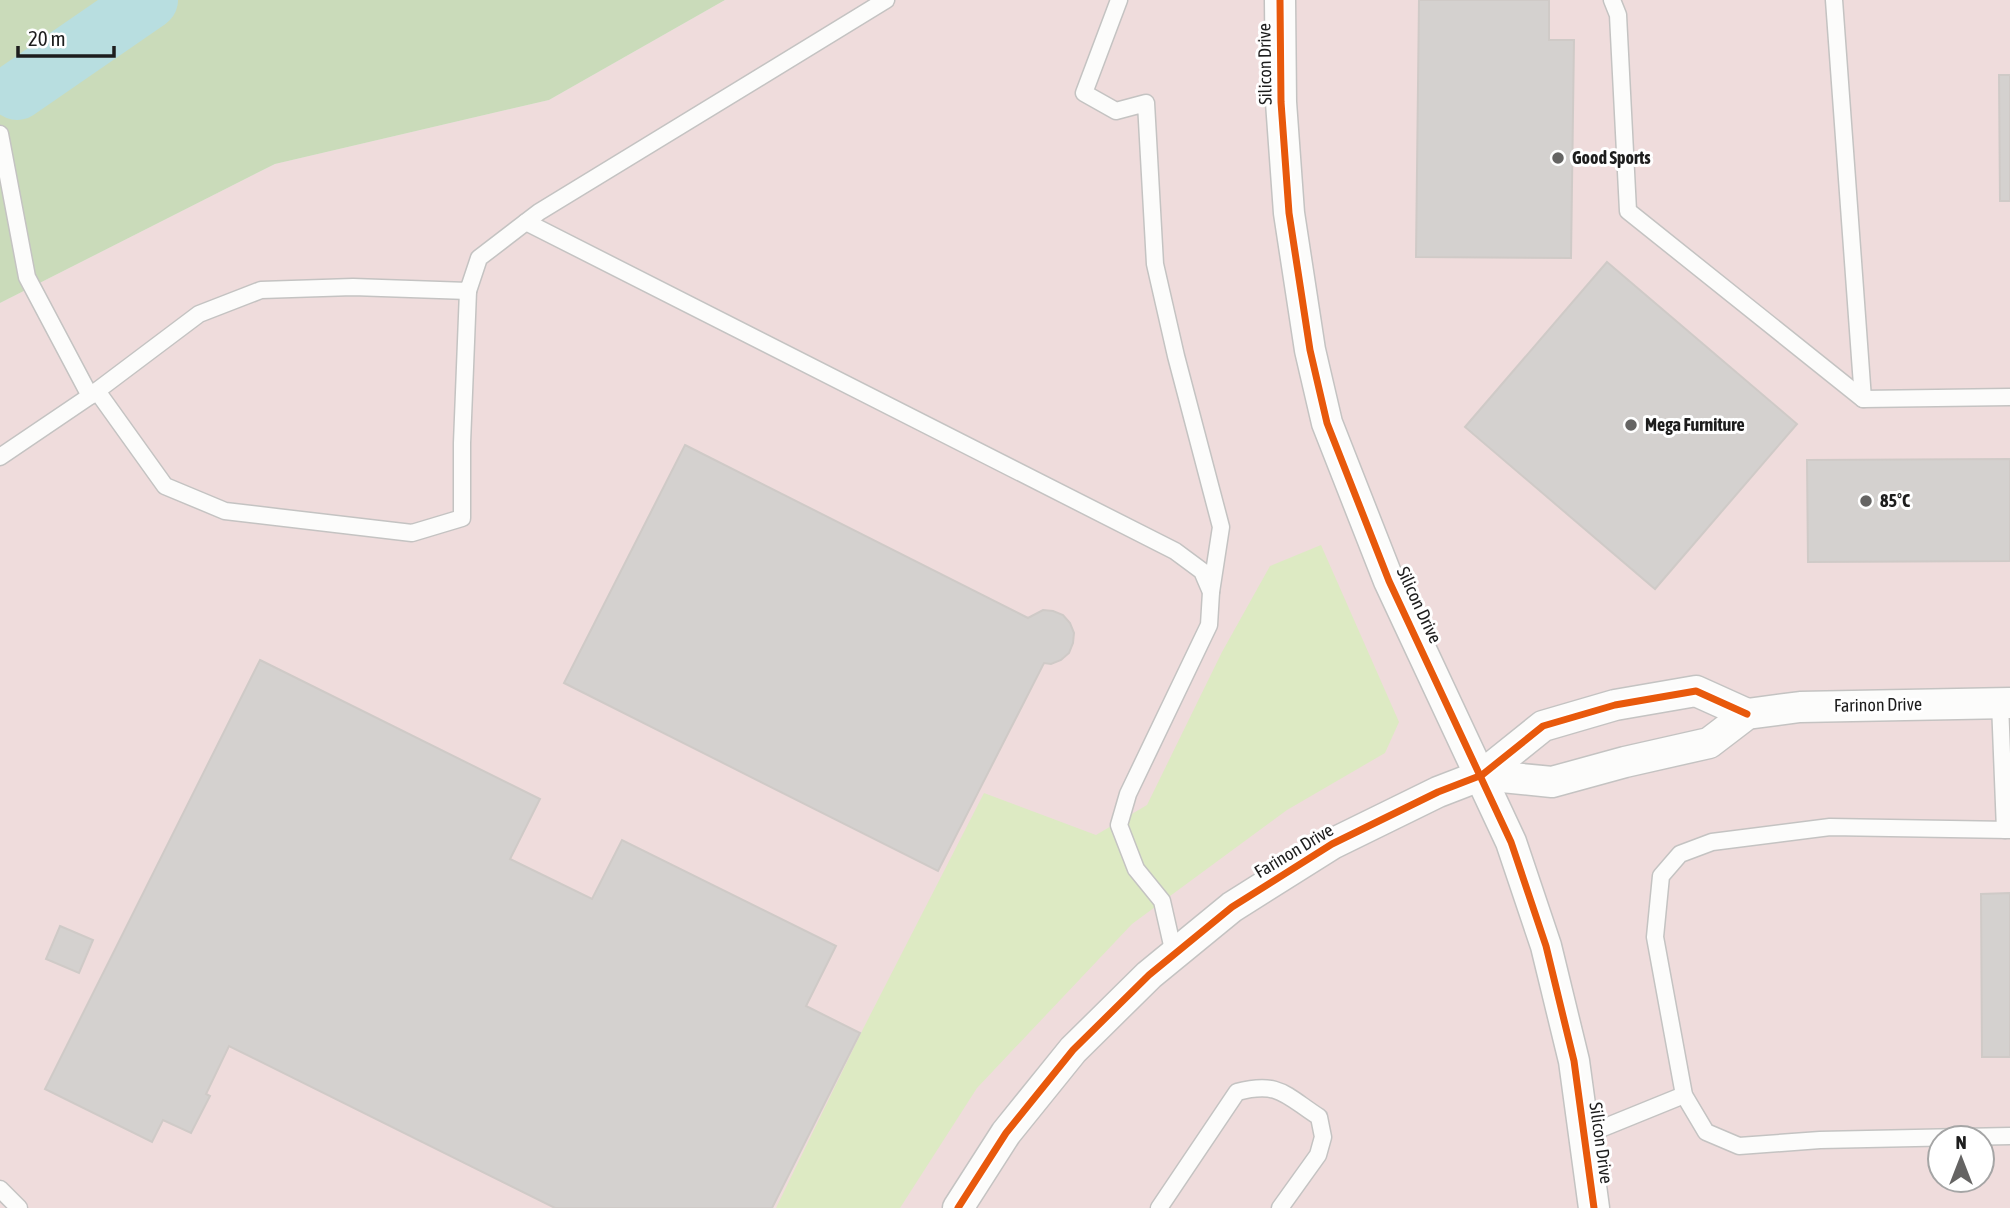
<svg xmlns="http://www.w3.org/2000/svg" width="2010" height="1208" viewBox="0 0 2010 1208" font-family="'Asap Condensed',sans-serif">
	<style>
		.commercial { fill: #efdcdc; fill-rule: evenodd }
		.grass { fill: #ddeac3 }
		.forest { fill: #cadbba }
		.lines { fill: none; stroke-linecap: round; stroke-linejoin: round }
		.river { stroke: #b8dee0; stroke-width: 58 }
		.building { fill: #d4d1cf; stroke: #cfcac7; stroke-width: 2 }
		.lane-casing { stroke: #c4c3c2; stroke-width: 19 }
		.street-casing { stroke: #c4c3c2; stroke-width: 33 }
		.lane { stroke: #fcfcfb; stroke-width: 16 }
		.street { stroke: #fcfcfb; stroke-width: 30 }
		.cycleway-casing { stroke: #fff; stroke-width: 11 }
		.cycleway { stroke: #e8590c; stroke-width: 7 }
		.poi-dot { fill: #656463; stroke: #fff; stroke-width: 2.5 }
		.labels { text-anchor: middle; stroke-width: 6; stroke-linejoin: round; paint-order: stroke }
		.street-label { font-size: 18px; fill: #1d1d1d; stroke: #fff }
		.poi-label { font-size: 18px; font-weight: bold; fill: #1d1d1d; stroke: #fff; text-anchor: start }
	</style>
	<rect width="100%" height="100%" fill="#ece9e6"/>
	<path class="commercial" d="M725 0H2010V1208H0V303L275 164 549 100ZM1940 1138H1982V1180H1940Z"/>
	<polygon class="grass" points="1321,545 1399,722 1385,753 1287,810 1132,924 977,1088 900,1208 776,1208 863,1029 984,793 1096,835 1147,805 1222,652 1270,566"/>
	<polygon class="forest" points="0,0 725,0 549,100 275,164 0,303"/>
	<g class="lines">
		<polyline class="river" points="17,91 149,0"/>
	</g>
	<g class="building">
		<polygon points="1419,0 1549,0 1549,40 1574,40 1571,258 1416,257"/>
		<polygon points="1999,75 2010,75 2010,201 2000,201"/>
		<polygon points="1607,262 1797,424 1655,589 1465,427"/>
		<polygon points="685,445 1028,618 1043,610 1053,611 1063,615 1070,623 1074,633 1073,643 1069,653 1061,660 1051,664 1044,663 938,871 564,683"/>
		<polygon points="2010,459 2010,561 1808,562 1807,460"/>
		<polygon points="260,660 540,799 510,859 592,899 622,840 836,946 806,1006 860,1033 772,1208 555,1208 229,1046 206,1094 210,1096 191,1133 163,1120 152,1142 45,1089"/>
		<polygon points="2010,893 2010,1057 1982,1057 1981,894"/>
		<polygon points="60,926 93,940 79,973 46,959"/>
	</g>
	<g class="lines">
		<g class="lane-casing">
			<g id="lane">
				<polyline points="1119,0 1084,93 1116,111 1146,103 1155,264 1176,356 1221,527 1211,592"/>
				<polyline points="1612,0 1618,15 1628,211 1863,399 2010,397"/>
				<polyline points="1834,0 1863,399"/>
				<polyline points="0,134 27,277 90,396 199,314 261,290 353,287 468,291 479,258 539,212 886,0"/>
				<polyline points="526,222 1175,551 1202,571 1211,592 1209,625 1128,794 1119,825 1136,869 1162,901 1174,954"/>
				<polyline points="97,391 165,486 225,511 412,533 462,518 462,443 468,291"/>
				<polyline points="0,457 90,396"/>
				<polyline points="2000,703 2005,830"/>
				<polyline points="2010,830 1830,827 1712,842 1680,854 1661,876 1655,937 1684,1095 1706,1132 1739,1146 1820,1140 2010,1136"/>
				<polyline points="1583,1136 1684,1095"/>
				<polyline points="0,1189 19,1208"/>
				<path d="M1159 1208 1237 1092C1279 1081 1285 1095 1319 1117L1323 1137 1318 1155 1280 1208"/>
			</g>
		</g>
		<g class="street-casing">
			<g id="street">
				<polyline points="1280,0 1281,102 1289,213 1310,350 1327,423 1389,581 1511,842 1546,946 1574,1061 1594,1208"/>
				<polyline points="1482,775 1552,782 1625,762 1709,743 1747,714 1800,707 2010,703"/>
				<polyline points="958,1208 1006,1133 1073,1050 1149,975 1232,907 1332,844 1438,792 1482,775 1543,726 1615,705 1696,691 1747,714"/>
			</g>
		</g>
		<use href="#lane" class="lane"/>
		<use href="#street" class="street"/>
		<g class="cycleway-casing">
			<g id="cycleway">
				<polyline points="1280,0 1281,102 1289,213 1310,350 1327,423 1389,581 1511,842 1546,946 1574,1061 1594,1208"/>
				<polyline points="958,1208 1006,1133 1073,1050 1149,975 1232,907 1332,844 1438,792 1482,775 1543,726 1615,705 1696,691 1747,714"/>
			</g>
		</g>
		<use href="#cycleway" class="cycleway"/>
	</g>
	<g class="poi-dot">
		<circle cx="1558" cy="158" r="7"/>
		<circle cx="1631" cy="425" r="7"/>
		<circle cx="1866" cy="501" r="7"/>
	</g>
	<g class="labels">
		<g class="street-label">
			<text transform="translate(1265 64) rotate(-91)" y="6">Silicon Drive</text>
			<text transform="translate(1419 605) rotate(65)" y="6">Silicon Drive</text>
			<text transform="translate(1878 705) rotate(-1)" y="6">Farinon Drive</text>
			<text transform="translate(1294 851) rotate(-31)" y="6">Farinon Drive</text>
			<text transform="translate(1601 1143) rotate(82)" y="6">Silicon Drive</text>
		</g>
		<g class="poi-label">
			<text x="1572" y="164">Good Sports</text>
			<text x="1645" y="431">Mega Furniture</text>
			<text x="1880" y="507">85°C</text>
		</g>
	</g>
	<g transform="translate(1961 1159)"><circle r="33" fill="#ffffff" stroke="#a5a5a5" stroke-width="2"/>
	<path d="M0-5L12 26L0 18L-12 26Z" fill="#656463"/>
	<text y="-10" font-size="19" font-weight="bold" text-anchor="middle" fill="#1d1d1d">N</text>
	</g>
	<path d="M18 46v10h96v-10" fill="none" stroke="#1d1d1d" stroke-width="3.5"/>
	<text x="28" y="46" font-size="21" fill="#1d1d1d" stroke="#ffffff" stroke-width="5" paint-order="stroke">20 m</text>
</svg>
